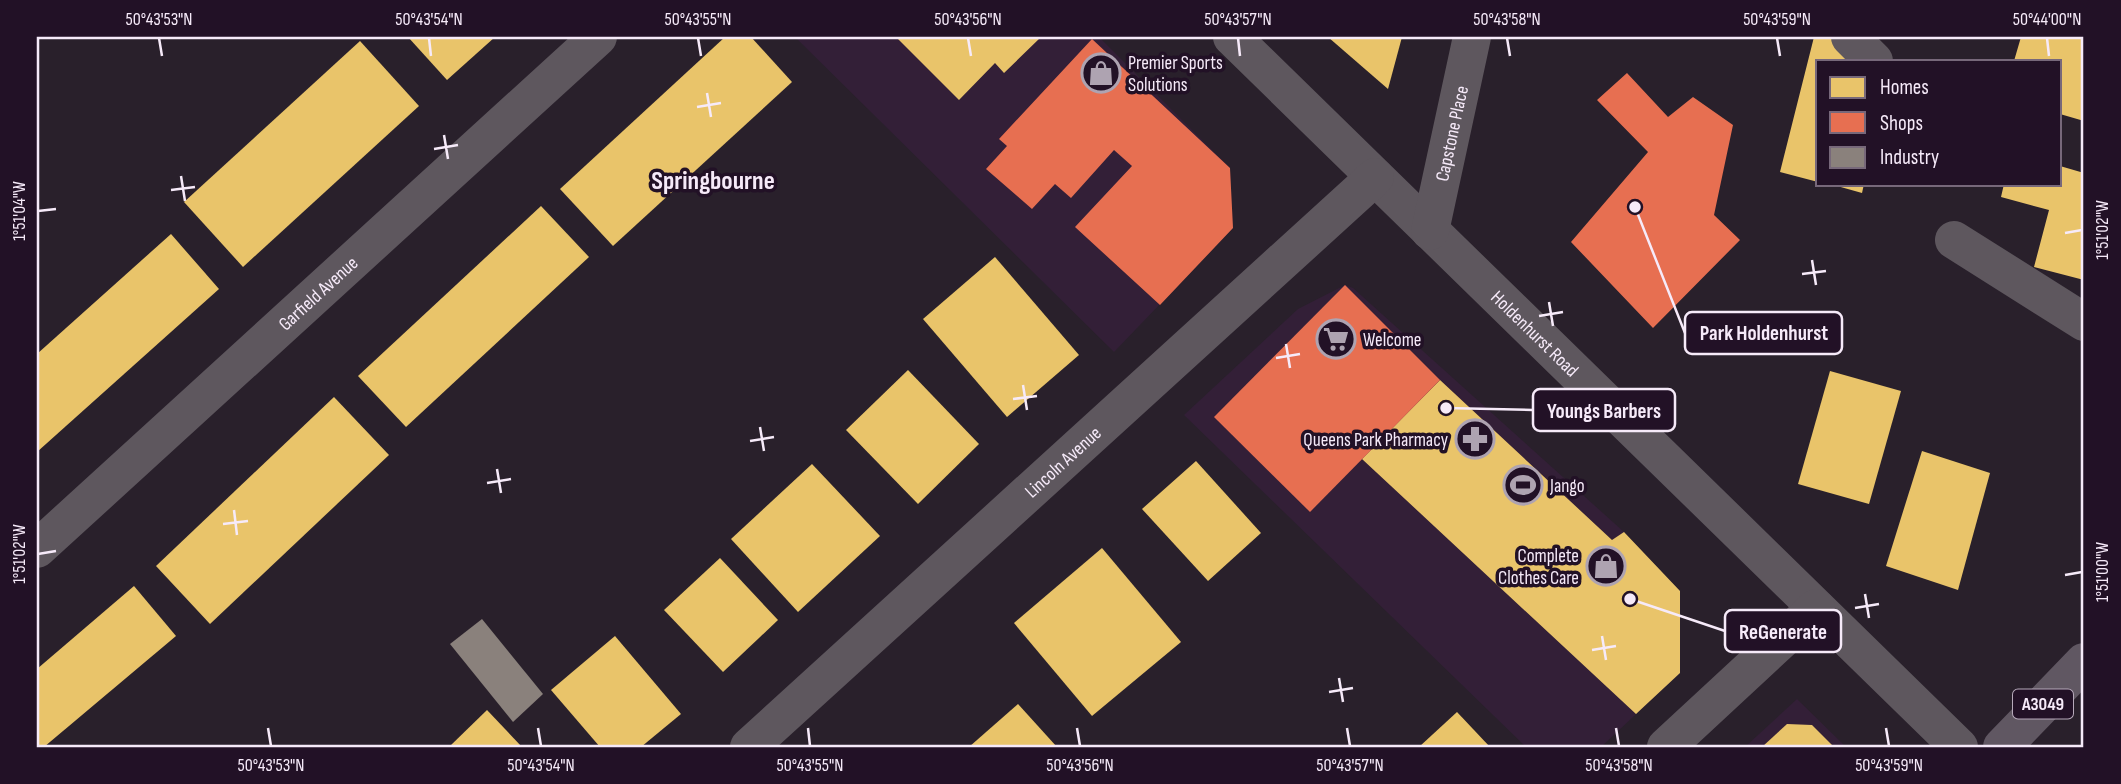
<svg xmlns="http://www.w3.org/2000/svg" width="2121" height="784" viewBox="0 0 2121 784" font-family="'Sofia Sans Condensed',sans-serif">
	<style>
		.built { fill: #331f37 }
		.homes { fill: #e9c46a }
		.shops { fill: #e76f51 }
		.industry { fill: #8a817c }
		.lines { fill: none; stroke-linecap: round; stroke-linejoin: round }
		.minor { stroke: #5e575e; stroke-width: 38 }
		.major { stroke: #605762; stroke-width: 38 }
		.ticks { fill: none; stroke: #f6eaf9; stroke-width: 2.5 }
		.labels { text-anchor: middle; stroke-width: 7; stroke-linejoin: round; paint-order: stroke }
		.shield { fill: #221126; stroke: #b6a9ba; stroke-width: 2 }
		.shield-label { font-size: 18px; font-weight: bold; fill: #f6eaf9 }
		.poi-label { font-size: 19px; fill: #f6eaf9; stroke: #221126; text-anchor: start }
		.street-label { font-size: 19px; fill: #f6eaf9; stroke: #221126 }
		.district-label { font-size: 26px; font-weight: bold; fill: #f6eaf9; stroke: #221126 }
		.leader { fill: none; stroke: #f6eaf9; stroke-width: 2.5 }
		.callout-dot { fill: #f6eaf9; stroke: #221126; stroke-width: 2.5 }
		.callout { fill: #221126; stroke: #f6eaf9; stroke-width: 2.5 }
		.callout-label { font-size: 21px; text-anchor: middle; font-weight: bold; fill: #f6eaf9 }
		.neatline { fill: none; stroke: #f6eaf9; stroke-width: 2.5 }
		.ticks-label { font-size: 18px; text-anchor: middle; fill: #f6eaf9 }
	</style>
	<rect width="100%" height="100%" fill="#29202b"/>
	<g class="built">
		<polygon points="795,37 1099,37 1230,168 1233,228 1114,352"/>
		<polygon points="1345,285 1353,288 1624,532 1680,591 1680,673 1601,747 1526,747 1184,415 1298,309"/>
		<polygon points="1797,699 1846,747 1745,747"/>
	</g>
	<g class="homes">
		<polygon points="408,37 495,37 447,80"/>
		<polygon points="725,37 751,37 792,82 613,246 560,189"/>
		<polygon points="896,37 1041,37 1004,73 995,63 959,100"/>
		<polygon points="1328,37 1402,37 1388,89"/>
		<polygon points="1814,37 1844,37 1849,61 1818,61 1818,182 1780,172"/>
		<polygon points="2021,37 2084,37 2084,121 2060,114 2060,61 2014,61"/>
		<polygon points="360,41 419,106 243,267 184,202"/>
		<polygon points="2060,166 2084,173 2084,280 2034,267 2049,210 2001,197 2004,184 2060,184"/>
		<polygon points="1830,184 1864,184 1862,193"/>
		<polygon points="541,206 589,257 406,427 358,376"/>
		<polygon points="171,234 219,289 37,452 37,354"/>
		<polygon points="995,257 1079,355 1007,417 923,319"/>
		<polygon points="908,370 979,444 918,504 846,430"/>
		<polygon points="1830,371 1901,391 1869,504 1798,484"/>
		<polygon points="1440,380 1612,540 1624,532 1680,591 1680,673 1636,714 1362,459"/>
		<polygon points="334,397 389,455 210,624 156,566"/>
		<polygon points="1922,451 1990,473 1958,590 1886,566"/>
		<polygon points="1196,461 1261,533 1208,581 1142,509"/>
		<polygon points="812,464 880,536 798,612 731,539"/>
		<polygon points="1102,548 1181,642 1092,716 1014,623"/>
		<polygon points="720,558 778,620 723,672 664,610"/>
		<polygon points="134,586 176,636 44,747 37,747 37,669"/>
		<polygon points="615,636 681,714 641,747 600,747 551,690"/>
		<polygon points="1018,704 1057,747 969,747"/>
		<polygon points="487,710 522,747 449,747"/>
		<polygon points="1457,712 1490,747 1419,747"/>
		<polygon points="1787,724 1812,725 1834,747 1762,747"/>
	</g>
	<g class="shops">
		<polygon points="1092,39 1230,168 1233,228 1160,305 1075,227 1132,166 1114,150 1071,198 1055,184 1032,209 986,169 1007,146 999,139"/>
		<polygon points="1627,73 1668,117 1693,97 1733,125 1714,215 1740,240 1653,328 1571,242 1648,152 1597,100"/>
		<polygon points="1345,285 1440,380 1310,512 1214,417"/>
	</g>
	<polygon class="industry" points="482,619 543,694 513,722 450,644"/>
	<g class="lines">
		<g class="minor">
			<path id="s1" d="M1232 37 1959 747"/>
			<polyline points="1850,37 1874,61"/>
			<path id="s2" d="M1430 231 1472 37"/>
			<polyline points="1954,240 2084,322"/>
			<path id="s3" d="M37 549 598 37"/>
			<path id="s4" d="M749 747 1375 177"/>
			<polyline points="1666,747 1816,608"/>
		</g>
		<polyline class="major" points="2002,747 2084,662"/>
	</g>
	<path class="ticks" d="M159 38 162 56M429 38 431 56M698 38 701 56M968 38 971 56M1238 38 1240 56M1507 38 1510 56M1777 38 1780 56M2047 38 2049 56M707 93 711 117M697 107 721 103M444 135 448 159M434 149 458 145M181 176 185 201M171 190 195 187M38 211 56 209M2065 233 2082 230M1812 260 1816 285M1802 274 1826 271M1549 302 1553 326M1539 316 1563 312M1286 344 1290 368M1276 358 1300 354M1023 385 1027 410M1013 399 1037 396M760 427 764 451M750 441 774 437M497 469 501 493M487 483 511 479M234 510 237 535M223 524 248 521M38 554 56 551M2065 575 2082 572M1865 594 1869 618M1855 608 1879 604M1602 636 1606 660M1592 650 1616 646M1339 678 1343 702M1329 692 1353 688M268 728 271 746M538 728 541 746M808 728 810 746M1077 728 1080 746M1347 728 1350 746M1616 728 1619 746M1886 728 1889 746"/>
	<defs>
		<g id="shop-ring" transform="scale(2.0125)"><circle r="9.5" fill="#221126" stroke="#aea3b1" stroke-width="1.5"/><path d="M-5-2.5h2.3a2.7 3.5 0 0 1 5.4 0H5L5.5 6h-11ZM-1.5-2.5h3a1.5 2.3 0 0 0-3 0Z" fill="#aea3b1"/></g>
		<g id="supermarket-ring" transform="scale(2.0125)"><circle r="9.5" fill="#221126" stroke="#aea3b1" stroke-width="1.5"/><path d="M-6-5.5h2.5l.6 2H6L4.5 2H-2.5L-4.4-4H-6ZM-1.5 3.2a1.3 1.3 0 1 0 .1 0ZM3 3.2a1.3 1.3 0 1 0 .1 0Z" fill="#aea3b1"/></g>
		<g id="pharmacy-ring" transform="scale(2.0125)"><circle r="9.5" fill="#221126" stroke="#aea3b1" stroke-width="1.5"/><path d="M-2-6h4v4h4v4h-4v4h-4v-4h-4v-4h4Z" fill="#aea3b1"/></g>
		<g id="stadium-ring" transform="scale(2.0125)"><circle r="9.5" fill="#221126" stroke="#aea3b1" stroke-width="1.5"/><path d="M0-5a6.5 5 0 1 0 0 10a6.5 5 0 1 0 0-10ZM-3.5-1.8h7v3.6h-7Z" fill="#aea3b1"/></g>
	</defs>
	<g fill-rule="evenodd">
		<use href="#shop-ring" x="1101" y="73"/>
		<use href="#supermarket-ring" x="1336" y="339"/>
		<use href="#pharmacy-ring" x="1475" y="439"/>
		<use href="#stadium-ring" x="1523" y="485"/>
		<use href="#shop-ring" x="1606" y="566"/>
	</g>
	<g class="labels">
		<rect class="shield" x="2013" y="689.5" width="60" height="29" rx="5"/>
		<g class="shield-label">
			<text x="2043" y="710">A3049</text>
		</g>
		<g class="poi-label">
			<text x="1128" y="69">Premier Sports<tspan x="1128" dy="22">Solutions</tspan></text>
			<text x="1363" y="346">Welcome</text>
			<text x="1448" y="446" text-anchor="end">Queens Park Pharmacy</text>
			<text x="1550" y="492">Jango</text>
			<text x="1579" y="562" text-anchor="end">Complete<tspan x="1579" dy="22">Clothes Care</tspan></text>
		</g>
		<g class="street-label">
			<text dy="7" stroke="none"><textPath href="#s2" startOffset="100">Capstone Place</textPath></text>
			<text dy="7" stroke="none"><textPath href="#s3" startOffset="380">Garfield Avenue</textPath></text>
			<text dy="7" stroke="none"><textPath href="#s1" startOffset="424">Holdenhurst Road</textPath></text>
			<text dy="7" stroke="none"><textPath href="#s4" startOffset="424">Lincoln Avenue</textPath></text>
		</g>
		<g class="district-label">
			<text x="713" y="189">Springbourne</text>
		</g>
	</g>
	<path class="leader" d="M1635 207L1685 333M1446 408L1533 410M1630 599L1725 631"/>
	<g class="callout-dot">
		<circle cx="1635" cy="207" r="7"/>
		<circle cx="1446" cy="408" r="7"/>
		<circle cx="1630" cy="599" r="7"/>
	</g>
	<g class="callout">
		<rect x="1685" y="312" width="157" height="42" rx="7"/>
		<rect x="1533" y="389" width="142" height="42" rx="7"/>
		<rect x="1725" y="610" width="116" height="42" rx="7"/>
	</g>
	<g class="callout-label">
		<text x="1764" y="340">Park Holdenhurst</text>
		<text x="1604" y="418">Youngs Barbers</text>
		<text x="1783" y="639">ReGenerate</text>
	</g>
	<rect width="2121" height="784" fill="none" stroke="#221126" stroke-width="77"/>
	<rect x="1816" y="60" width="245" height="126" fill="#221126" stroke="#77687a" stroke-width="2"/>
	<rect x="1830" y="77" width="35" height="21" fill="#e9c46a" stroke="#77687a" stroke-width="2"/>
	<text x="1880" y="94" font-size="21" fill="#f6eaf9">Homes</text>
	<rect x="1830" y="112" width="35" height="21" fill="#e76f51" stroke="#77687a" stroke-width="2"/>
	<text x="1880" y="130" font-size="21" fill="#f6eaf9">Shops</text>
	<rect x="1830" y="147" width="35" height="21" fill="#8a817c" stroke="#77687a" stroke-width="2"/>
	<text x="1880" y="164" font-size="21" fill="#f6eaf9">Industry</text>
	<rect x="38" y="38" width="2044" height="708" class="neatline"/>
	<g class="ticks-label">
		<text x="159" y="25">50°43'53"N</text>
		<text x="429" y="25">50°43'54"N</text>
		<text x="698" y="25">50°43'55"N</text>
		<text x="968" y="25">50°43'56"N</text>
		<text x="1238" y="25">50°43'57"N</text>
		<text x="1507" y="25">50°43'58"N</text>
		<text x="1777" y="25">50°43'59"N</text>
		<text x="2047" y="25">50°44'00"N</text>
		<text transform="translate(19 211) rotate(-90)" y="6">1°51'04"W</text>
		<text transform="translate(2102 230) rotate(-90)" y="6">1°51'02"W</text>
		<text transform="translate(19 554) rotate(-90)" y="6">1°51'02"W</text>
		<text transform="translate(2102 572) rotate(-90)" y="6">1°51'00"W</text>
		<text x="271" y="771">50°43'53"N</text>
		<text x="541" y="771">50°43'54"N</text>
		<text x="810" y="771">50°43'55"N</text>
		<text x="1080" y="771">50°43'56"N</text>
		<text x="1350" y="771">50°43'57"N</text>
		<text x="1619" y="771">50°43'58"N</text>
		<text x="1889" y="771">50°43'59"N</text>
	</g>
</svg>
